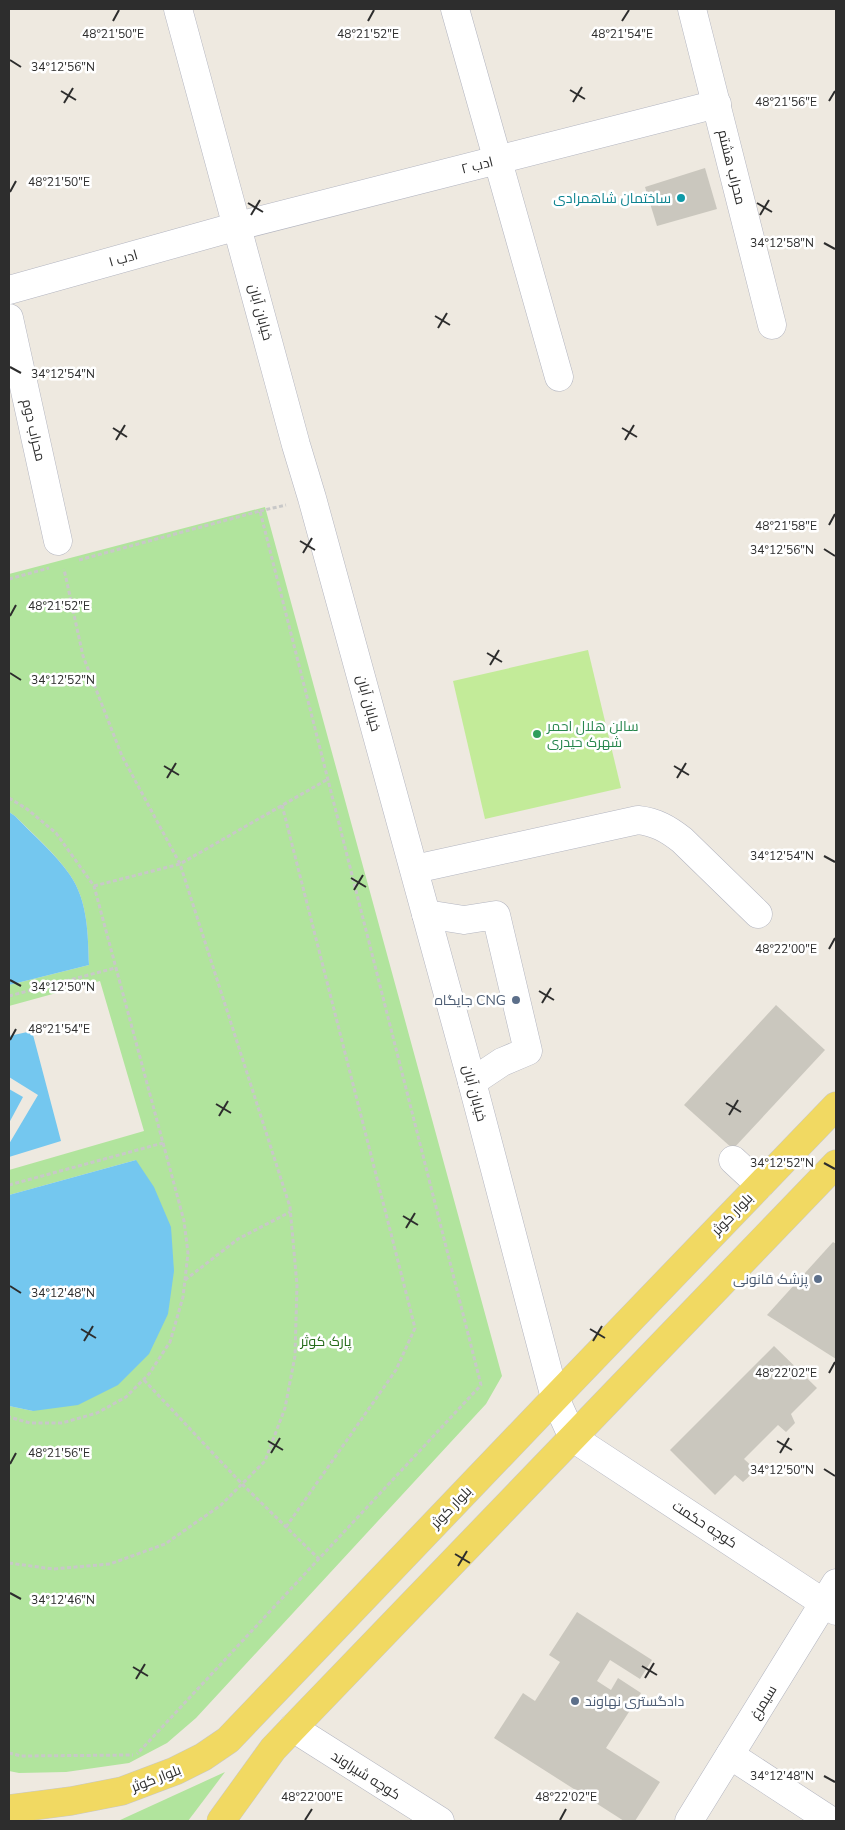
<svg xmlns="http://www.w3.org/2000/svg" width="845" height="1830" viewBox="0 0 845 1830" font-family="'Nunito Sans',Cairo,sans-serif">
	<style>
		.green { fill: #b1e49d }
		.pitch { fill: #c3eb99 }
		.water { fill: #74c7ef }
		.building { fill: #cac7be }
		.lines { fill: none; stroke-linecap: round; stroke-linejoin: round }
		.minor-casing { stroke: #b3b5c0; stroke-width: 29 }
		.major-casing { stroke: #c8c8c8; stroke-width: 29 }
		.path { stroke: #c8c8c8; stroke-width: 3; stroke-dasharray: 4 2.5; stroke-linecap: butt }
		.minor { stroke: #fff; stroke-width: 28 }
		.major { stroke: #f1d962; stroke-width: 28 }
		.ticks { fill: none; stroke: #2d2d2d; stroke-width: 2 }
		.culture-dot { fill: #0f9aa8; stroke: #fff; stroke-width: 2 }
		.leisure-dot { fill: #2e9e5b; stroke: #fff; stroke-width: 2 }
		.service-dot { fill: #5c6f8a; stroke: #fff; stroke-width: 2 }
		.labels { text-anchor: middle; stroke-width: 5; stroke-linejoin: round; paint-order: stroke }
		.street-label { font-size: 14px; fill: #2d2d2d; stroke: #fff }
		.culture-label { font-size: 14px; fill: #0d838f; stroke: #fff; text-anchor: end }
		.leisure-label { font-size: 14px; fill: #27864d; stroke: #fff; text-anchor: start }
		.service-label { font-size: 14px; fill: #4e5e75; stroke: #fff; text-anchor: end }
		.park-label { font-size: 14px; fill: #276c1b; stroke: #fff }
		.ticks-label { font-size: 12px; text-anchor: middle; fill: #2d2d2d; stroke: #fff; stroke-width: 5; stroke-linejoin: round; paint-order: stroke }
	</style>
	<rect width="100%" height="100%" fill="#eee9e0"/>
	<g class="green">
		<path d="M265 507 502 1376 486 1404 196 1718 167 1743 129 1763 66 1772 19 1773 9 1771V1406L33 1411 136 1160 9 1195V1170L144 1131 100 981 9 1006V985L89 965C88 935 88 901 70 875 55 853 34 835 15 816L9 812V574Z"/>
		<polygon points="225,1772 188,1821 118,1821"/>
	</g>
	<polygon class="pitch" points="588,650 621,788 485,819 453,681"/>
	<g class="water">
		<path d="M9 812 15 816C33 835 55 853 70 875 88 901 88 935 89 965L9 985Z"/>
		<polygon points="32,1031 61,1141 9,1157 9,1144 38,1095 9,1077 9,1036"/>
		<polygon points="9,1089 23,1097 9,1123"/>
		<polygon points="136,1160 154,1187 171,1227 174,1271 168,1314 149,1354 118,1385 78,1405 33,1411 9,1406 9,1195"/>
	</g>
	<g class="building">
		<polygon points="705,168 717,209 657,226 645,187"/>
		<polygon points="776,1005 825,1050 733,1149 684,1105"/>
		<polygon points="833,1242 836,1244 836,1359 767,1315"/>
		<polygon points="774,1346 817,1388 791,1414 795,1423 786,1432 778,1425 744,1459 756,1470 743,1482 735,1475 715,1495 670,1450"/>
		<polygon points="577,1612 652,1660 640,1679 610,1660 597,1681 611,1690 618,1678 641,1693 606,1748 660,1782 635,1821 624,1821 494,1738 523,1693 535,1701 560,1662 549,1655"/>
	</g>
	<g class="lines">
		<g class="minor-casing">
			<g id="minor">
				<polyline points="178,9 296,445 312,498 472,1082 555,1398 573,1438 836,1611"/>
				<polyline points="455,9 559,377"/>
				<polyline points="692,9 772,325"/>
				<polyline points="9,290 238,226 717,104"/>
				<polyline points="9,318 58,541"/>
				<path d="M415 869 638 820C656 822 668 829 682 840L758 914"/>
				<polyline points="426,914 464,920 496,915 528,1051 502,1062 472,1082"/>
				<polyline points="733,1160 760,1185"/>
				<polyline points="293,1728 440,1821"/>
				<polyline points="730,1755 831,1821"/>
				<polyline points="689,1821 836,1583"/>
			</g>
		</g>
		<g class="major-casing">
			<g id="major">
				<polyline points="9,1809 71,1801 122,1791 175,1771 203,1757 228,1740 555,1398 836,1106"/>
				<polyline points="221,1821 273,1749 293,1728 836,1164"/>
			</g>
		</g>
		<g class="path">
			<polyline points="260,511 286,505"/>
			<polyline points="79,560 260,511 481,1385 137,1754"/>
			<polyline points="9,579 49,568"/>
			<polyline points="9,798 27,809 56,833 94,886 184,1221 188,1253 183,1297 170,1342 149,1374 126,1397 97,1413 62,1423 30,1423 9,1417"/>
			<polyline points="282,805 415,1328 396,1370 286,1527"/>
			<polyline points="94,886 180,864 328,779"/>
			<polyline points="9,996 115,968"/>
			<polyline points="9,1185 163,1143"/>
			<polyline points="185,1280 238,1239 290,1212"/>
			<polyline points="144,1380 242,1484 319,1559"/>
			<polyline points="9,1563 53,1569 110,1564 165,1544 221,1505 265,1461 285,1408 295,1356 297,1285 290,1207 180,864 122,756 83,656 64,569"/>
			<polyline points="9,1753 21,1756 133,1755"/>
		</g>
		<use href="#minor" class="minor"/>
		<use href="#major" class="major"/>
	</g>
	<path class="ticks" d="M113 21 119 10M368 21 374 10M622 21 629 10M10 60 21 67M570 90 585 99M61 91 76 100M829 101 835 91M573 102 582 87M64 103 73 88M10 192 16 181M248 203 263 212M757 203 772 212M251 215 260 200M760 215 769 200M824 243 835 249M435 316 450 325M438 328 447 313M10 367 21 373M113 428 127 437M622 428 637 437M116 440 125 425M625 440 634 425M829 525 835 514M300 541 315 550M824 549 835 556M303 553 312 538M10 616 16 605M487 653 502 662M490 665 499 650M10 673 21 680M164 766 179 775M674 766 689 775M167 778 176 763M677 778 686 763M824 856 835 862M351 878 366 887M354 890 363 875M829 949 835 938M10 980 21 986M539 991 554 1000M542 1003 551 988M10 1040 16 1029M726 1103 741 1112M216 1104 231 1113M729 1115 738 1100M219 1116 228 1101M824 1163 835 1169M403 1216 418 1225M406 1228 415 1213M10 1286 21 1293M81 1329 96 1338M590 1329 605 1338M84 1341 93 1326M593 1341 602 1326M829 1373 835 1362M268 1441 283 1450M777 1441 792 1450M271 1453 280 1438M780 1453 789 1438M10 1464 16 1453M824 1469 835 1476M455 1554 470 1563M458 1566 467 1551M10 1593 21 1599M642 1666 657 1675M133 1667 148 1676M645 1678 654 1663M136 1679 145 1664M824 1776 835 1782M305 1820 312 1809M560 1820 566 1809"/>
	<circle class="culture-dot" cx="681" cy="198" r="5"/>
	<circle class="leisure-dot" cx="537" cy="734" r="5"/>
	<g class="service-dot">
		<circle cx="516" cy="1000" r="5"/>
		<circle cx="818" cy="1279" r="5"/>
		<circle cx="575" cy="1701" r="5"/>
	</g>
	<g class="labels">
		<g class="street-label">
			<text transform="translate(477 165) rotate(-14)" y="5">ادب ۲</text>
			<text transform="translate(732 167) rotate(76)" y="5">محراب هشتم</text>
			<text transform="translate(123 258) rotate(-16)" y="5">ادب ۱</text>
			<text transform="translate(261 312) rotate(75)" y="5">خیابان آبان</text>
			<text transform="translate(34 430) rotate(77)" y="5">محراب دوم</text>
			<text transform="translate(369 703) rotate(75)" y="5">خیابان آبان</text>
			<text transform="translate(475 1093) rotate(75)" y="5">خیابان آبان</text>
			<text transform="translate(732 1214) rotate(-46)" y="5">بلوار کوثر</text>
			<text transform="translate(451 1507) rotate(-46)" y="5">بلوار کوثر</text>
			<text transform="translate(705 1524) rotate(33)" y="5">کوچه حکمت</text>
			<text transform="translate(763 1702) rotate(-58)" y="5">سیمرغ</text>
			<text transform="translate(366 1775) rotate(32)" y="5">کوچه شیراوند</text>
			<text transform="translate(156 1778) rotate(-21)" y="5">بلوار کوثر</text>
		</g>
		<g class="culture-label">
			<text x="671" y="203">ساختمان شاهمرادی</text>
		</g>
		<g class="leisure-label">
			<text x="547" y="731">سالن هلال احمر<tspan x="547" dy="16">شهرک حیدری</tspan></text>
		</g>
		<g class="service-label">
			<text x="506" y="1005">جایگاه CNG</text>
			<text x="808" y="1284">پزشک قانونی</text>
			<text x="585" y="1706" text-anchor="start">دادگستری نهاوند</text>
		</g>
		<g class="park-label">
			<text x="326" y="1346">پارک کوثر</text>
		</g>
	</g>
	<g class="ticks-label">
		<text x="113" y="38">48°21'50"E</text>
		<text x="368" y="38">48°21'52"E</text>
		<text x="622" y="38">48°21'54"E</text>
		<text x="63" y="71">34°12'56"N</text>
		<text x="786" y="106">48°21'56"E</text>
		<text x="59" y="186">48°21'50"E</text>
		<text x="782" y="247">34°12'58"N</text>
		<text x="63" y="378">34°12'54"N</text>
		<text x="786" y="530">48°21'58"E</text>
		<text x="782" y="554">34°12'56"N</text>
		<text x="59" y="610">48°21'52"E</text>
		<text x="63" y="684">34°12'52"N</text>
		<text x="782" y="860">34°12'54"N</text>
		<text x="786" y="953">48°22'00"E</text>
		<text x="63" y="991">34°12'50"N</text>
		<text x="59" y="1033">48°21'54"E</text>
		<text x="782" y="1167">34°12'52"N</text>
		<text x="63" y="1297">34°12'48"N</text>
		<text x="786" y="1377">48°22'02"E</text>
		<text x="59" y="1457">48°21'56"E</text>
		<text x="782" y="1474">34°12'50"N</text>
		<text x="63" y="1604">34°12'46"N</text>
		<text x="782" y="1780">34°12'48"N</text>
		<text x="312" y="1801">48°22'00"E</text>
		<text x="566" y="1801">48°22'02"E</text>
	</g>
	<rect width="845" height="1830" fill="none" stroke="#2d2d2d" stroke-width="20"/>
</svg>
